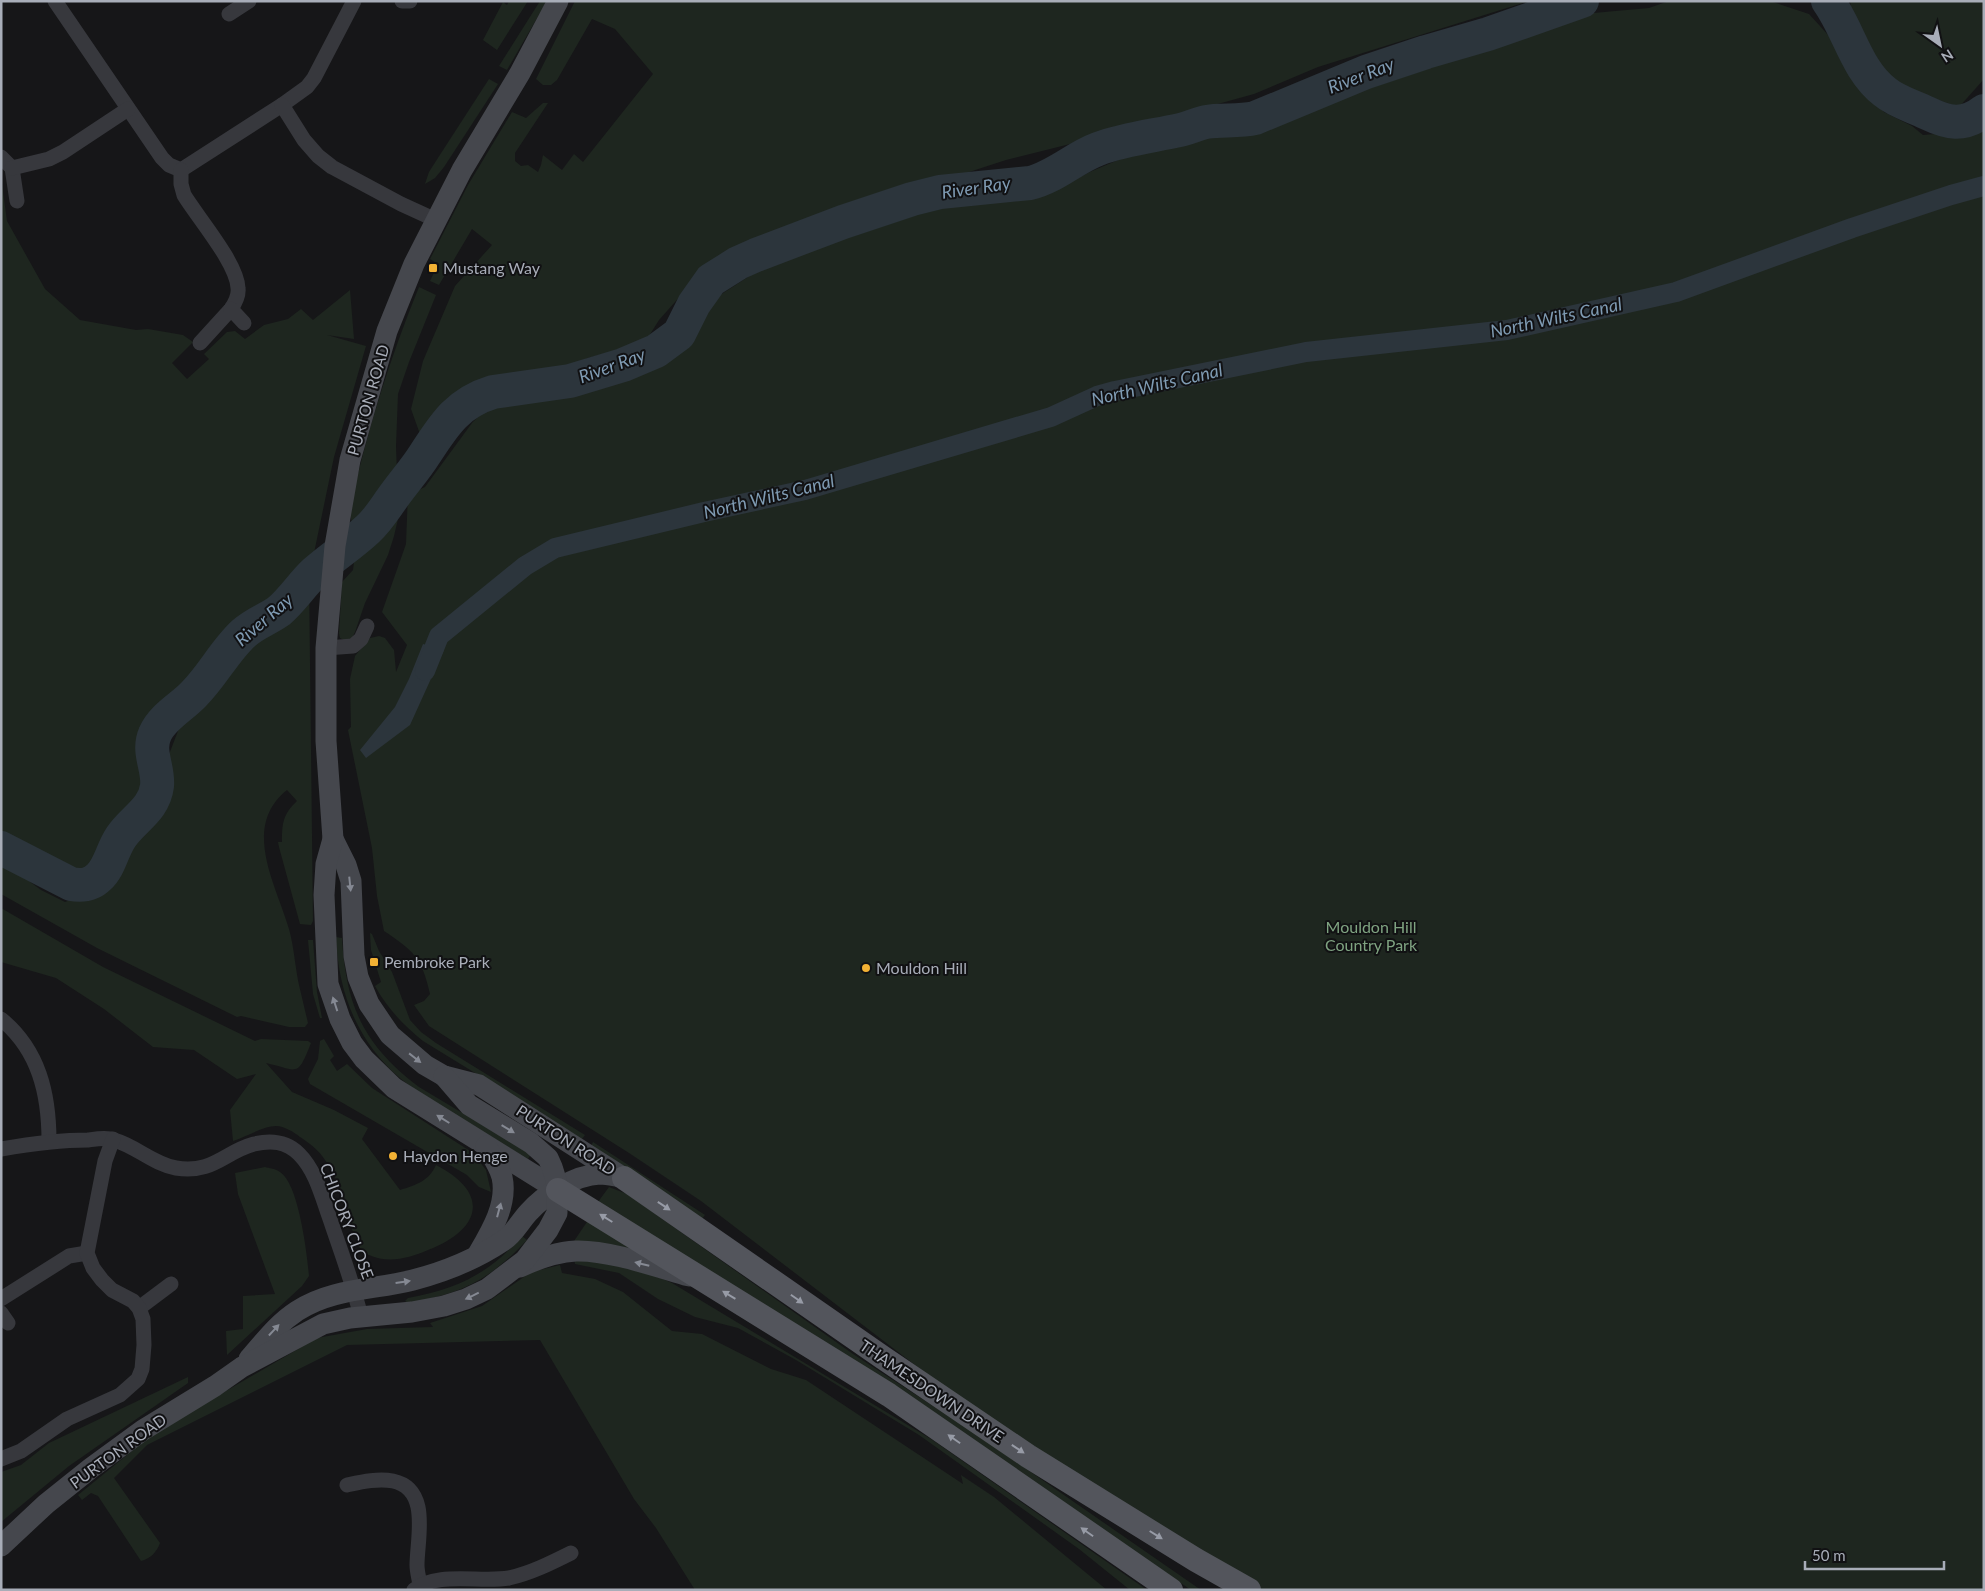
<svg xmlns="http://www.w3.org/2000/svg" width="1985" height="1591" viewBox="0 0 1985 1591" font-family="Lato,sans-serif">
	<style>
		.green { fill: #1e261f }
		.water { fill: #2c353c }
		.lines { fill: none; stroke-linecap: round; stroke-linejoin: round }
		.canal { stroke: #2c353c; stroke-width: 20 }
		.river { stroke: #2c353c; stroke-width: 34 }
		.street { stroke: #37383d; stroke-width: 15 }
		.secondary { stroke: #45474d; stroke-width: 21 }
		.primary { stroke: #53555c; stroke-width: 24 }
		.oneway { fill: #858993 }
		.oneway2 { fill: #979ba6 }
		.poi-dot { fill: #f2b134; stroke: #111113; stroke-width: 2 }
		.labels { text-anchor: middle; stroke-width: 4; stroke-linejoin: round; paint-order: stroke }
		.poi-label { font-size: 16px; fill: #a8adb8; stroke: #111113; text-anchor: start }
		.street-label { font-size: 16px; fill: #a8adb8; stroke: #111113 }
		.park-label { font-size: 16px; fill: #7fa381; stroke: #111113 }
		.water-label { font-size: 18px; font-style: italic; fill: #7f9bb3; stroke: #111113 }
	</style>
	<rect width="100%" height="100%" fill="#161618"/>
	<g class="green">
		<polygon points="509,1 528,1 497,50 483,40 503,2 507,5"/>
		<polygon points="540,1 547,1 507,70 499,66"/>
		<polygon points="575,1 1529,1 1318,67 1254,94 1098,137 1006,160 791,230 711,267 683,293 659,320 649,336 634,346 588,358 546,375 473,407 421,437 411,409 423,361 455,286 492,245 472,229 439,285 430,281 438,264 430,259 468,185 512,112 526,118 543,103 548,103 515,153 515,161 521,166 528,165 538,172 541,165 543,155 562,170 574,154 583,162 653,74 615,29 592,19 557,80 551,85 543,85 536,79"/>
		<path d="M1669 1H1770L1809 14 1830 37 1858 85 1884 112 1912 126 1923 135 1960 132 1984 116V1590H1262L962 1401 701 1201 629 1153 429 1026 414 1005 424 1001 430 994C422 958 414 951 384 931L377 896 372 848 348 730 351 727 350 679 355 656 370 638 379 636 385 638 394 650 396 672 407 645 382 612 406 544 408 492H414L425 487 472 423 489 406 510 400 539 396 624 379 668 356 697 329 717 297 751 275 850 233 957 203 1055 189 1092 171 1123 158 1269 123 1571 15 1649 8Z"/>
		<polygon points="1850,1 1984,1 1984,79 1959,107 1894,85 1867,45 1853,20"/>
		<polygon points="489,79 498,84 444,167 435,178 425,184 429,172 436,161"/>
		<path d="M1 177 7 221 45 289 80 320 136 330 148 329 183 335 193 342 172 363 187 379 209 359 204 354 227 332 235 331 245 339 264 325 288 319 301 309 313 320 350 290 354 339 327 335 366 346 334 457 309 577 313 921 311 925 300 924 279 847 278 842H282C282 823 283 814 297 801L287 790C241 827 276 884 289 929 294 947 295 966 299 985 302 998 305 1010 308 1023L305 1027H289L241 1016 237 1017 97 948 1 894V860L41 890 65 902 84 895 124 846 164 808 168 784V757L183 718 205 694 225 656 217 645 200 672 168 696 151 713 144 734 148 764 138 795 113 825 102 849 89 871 77 876 54 866 1 833Z"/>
		<path d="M419 287 436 295 409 362 398 394 396 446 398 504V519L394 536 388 555 365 603 355 632 352 638 346 641 340 638 339 633 342 582 353 570 358 531 353 526 349 512C366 435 389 360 419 287Z"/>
		<path d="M1 908 103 967 255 1041 261 1039 308 1041 311 1043C297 1079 298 1070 266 1063L292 1092 334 1110 368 1128 362 1139 400 1190C416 1185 429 1181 436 1165 492 1194 480 1230 428 1250 409 1258 389 1264 369 1255 367 1254 362 1250 360 1248 357 1245 356 1238 354 1234 344 1210 341 1181 325 1160 319 1150 309 1143 300 1137 294 1132 284 1126 276 1126 264 1126 245 1137 233 1141L230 1110 256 1074 237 1079 194 1050 153 1047 104 1009 56 978 1 962Z"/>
		<path d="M370 933 372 934 379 951 392 972 410 1020 421 1032 436 1043 585 1135 582 1139 423 1041C403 1025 387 1008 375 986L381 982 371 950Z"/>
		<path d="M336 937 342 938C346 1007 364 1045 419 1087L531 1154 528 1159C503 1144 477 1128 452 1113 435 1102 417 1092 401 1079 358 1043 338 993 336 937Z"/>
		<polygon points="308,940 313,940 317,992 322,1018 320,1018 313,994"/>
		<polygon points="324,1039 334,1056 330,1060 337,1071 347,1064 372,1088 473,1153 486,1170 491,1192 479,1187 467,1175 310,1084 308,1079 318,1059 320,1041"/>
		<polygon points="593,1142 705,1215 701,1220 591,1146"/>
		<path d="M265 1167C269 1168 276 1169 280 1172 299 1184 307 1254 309 1276L302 1286 227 1355 226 1331 243 1329V1296L275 1294 238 1194 235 1173Z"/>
		<polygon points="609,1187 627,1194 853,1354 973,1432 1201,1590 1191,1590 853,1359 598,1202"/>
		<polygon points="589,1219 636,1248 633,1253 572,1244"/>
		<path d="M522 1236 527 1240C488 1281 463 1293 408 1303L405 1301 408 1298C457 1289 489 1274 522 1236Z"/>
		<path d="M574 1257C603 1259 646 1271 672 1283L931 1439 1147 1590H1130L1079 1549 919 1435 796 1360 738 1328 695 1317 658 1299 619 1273 575 1264Z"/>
		<path d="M560 1265 562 1273 595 1279 623 1292 672 1331 702 1334 771 1369 806 1380 963 1484 961 1475 994 1497 1107 1590H695L656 1528 634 1499 540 1340 347 1345 147 1445 114 1478 160 1543C157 1552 150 1559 141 1561L98 1496 91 1493 82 1500 78 1495 154 1433 317 1338 367 1329 433 1327 430 1323 482 1306 531 1272Z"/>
		<polygon points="188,1377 188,1383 69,1466 1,1522 1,1472 21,1465 49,1443"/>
	</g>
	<polygon class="water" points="423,644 444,650 410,725 366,758 360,750 395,707 409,679"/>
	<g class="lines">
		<polyline class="canal" points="425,671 439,636 525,566 555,548 704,512 805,490 1051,417 1097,396 1115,391 1306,352 1507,330 1676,292 1852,228 1951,195 1984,186"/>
		<g class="river">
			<path d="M1828 1C1849 30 1856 70 1885 92 1897 102 1913 106 1927 113 1948 123 1963 127 1984 111"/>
			<path d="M1 848 71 884C82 886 91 885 99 877 110 867 112 850 121 837 133 819 154 810 157 786 159 768 147 752 155 734 162 717 182 707 194 694 213 675 225 650 244 633 255 623 268 619 279 611 293 599 302 584 315 572 332 557 351 545 368 529 377 521 384 510 391 500 402 484 415 470 425 454 444 425 457 403 493 392L570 381 623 365 656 351 679 334 694 304 711 280 738 263 756 255 843 222 912 199 940 192 1030 183C1055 177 1074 158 1098 149 1124 139 1153 136 1180 130 1189 128 1197 124 1206 122 1221 119 1238 122 1255 118L1366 72 1426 52 1488 34 1582 1"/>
		</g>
		<g class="street">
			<polyline points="55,1 162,158 169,165 181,170 282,105 307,87 314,78 354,1"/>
			<polyline points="402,1 410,1"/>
			<polyline points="229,14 249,1"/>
			<polyline points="282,105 304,140 318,156 332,167 401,204 436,220"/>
			<polyline points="1,157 12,168 17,201"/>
			<polyline points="12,168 49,159 63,152 128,109"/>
			<path d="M181 170V184L184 195C198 218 237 263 238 288 239 295 235 303 231 309L200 343"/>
			<polyline points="231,309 244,323"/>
			<polyline points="326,648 353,646 361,639 367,626"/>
			<path d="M1 1019C39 1050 49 1094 49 1141"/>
			<path d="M1 1149C30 1144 58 1140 88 1140 96 1139 107 1137 114 1140 136 1146 153 1164 176 1168 213 1174 224 1152 254 1144 271 1140 286 1141 299 1154 316 1171 322 1197 330 1219 341 1252 353 1283 361 1317"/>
			<polyline points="1,1299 69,1256 87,1253"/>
			<polyline points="139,1308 171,1284"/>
			<polyline points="1,1313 8,1323"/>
			<polyline points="1,1459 21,1451 67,1419 120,1395 138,1379 142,1369 144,1345 143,1319 139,1308 133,1301 112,1290 102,1280 93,1268 87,1253 105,1161 113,1139"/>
			<path d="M347 1485C361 1482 378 1478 393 1481 431 1489 417 1539 417 1565 417 1572 419 1578 420 1585"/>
			<path d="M414 1590C436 1571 481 1583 509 1578 531 1573 551 1563 571 1553"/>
		</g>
		<g class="secondary">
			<polyline points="333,839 346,865 351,881 354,956 358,977 369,1004 390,1035 425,1065 444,1076 479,1085 624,1178"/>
			<polyline points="558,1190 394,1088 364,1059 352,1043 340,1019 328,984 324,895 326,864 333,839 326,741 326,648 335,546 350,460 387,331 414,264 462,170 520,73 558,1"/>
			<path d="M478 1254C491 1232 508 1204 502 1177 499 1166 492 1156 486 1146"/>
			<path d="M520 1267C537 1259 557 1252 576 1251 609 1250 657 1267 689 1276"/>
			<path d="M249 1359C264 1342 277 1324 297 1311 332 1288 374 1290 413 1280 444 1272 476 1259 503 1241 514 1234 519 1223 528 1213 544 1195 574 1175 600 1174 607 1174 615 1176 622 1177"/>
			<polyline points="1,1546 46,1504 91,1468 143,1430 215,1386 242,1367 323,1324 350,1318 412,1312 444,1306 466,1299 487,1289 525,1260 548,1230 557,1213 557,1183 552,1167 548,1158 531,1143 469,1105 444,1076"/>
		</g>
		<g class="primary">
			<polyline points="624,1178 882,1357 1028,1456 1196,1560 1249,1590"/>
			<polyline points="558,1190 889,1395 1171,1590"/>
		</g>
	</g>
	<defs><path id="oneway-solid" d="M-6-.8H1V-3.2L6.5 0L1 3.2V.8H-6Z" transform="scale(1.25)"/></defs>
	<g class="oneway">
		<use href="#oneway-solid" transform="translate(350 884) rotate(84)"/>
		<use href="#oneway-solid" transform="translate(335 1004) rotate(-108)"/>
		<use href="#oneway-solid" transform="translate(415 1058) rotate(38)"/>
		<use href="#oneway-solid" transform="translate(443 1119) rotate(-148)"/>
		<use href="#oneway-solid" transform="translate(508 1129) rotate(31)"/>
		<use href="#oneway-solid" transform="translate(499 1210) rotate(-75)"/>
		<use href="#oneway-solid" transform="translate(642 1264) rotate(-166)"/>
		<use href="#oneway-solid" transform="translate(403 1282) rotate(-8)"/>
		<use href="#oneway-solid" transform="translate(472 1296) rotate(154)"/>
		<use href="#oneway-solid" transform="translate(274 1330) rotate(-47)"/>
	</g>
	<g class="oneway2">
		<use href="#oneway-solid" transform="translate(664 1206) rotate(34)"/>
		<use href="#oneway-solid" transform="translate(606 1218) rotate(-148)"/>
		<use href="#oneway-solid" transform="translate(729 1295) rotate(-149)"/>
		<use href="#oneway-solid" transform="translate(797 1299) rotate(35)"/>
		<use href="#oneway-solid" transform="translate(954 1439) rotate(-145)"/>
		<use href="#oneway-solid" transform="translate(1018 1449) rotate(34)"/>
		<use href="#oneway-solid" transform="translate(1087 1532) rotate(-145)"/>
		<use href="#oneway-solid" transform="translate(1156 1535) rotate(32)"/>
	</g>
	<g class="poi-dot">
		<rect x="428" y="263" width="10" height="10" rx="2.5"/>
		<rect x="369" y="957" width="10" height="10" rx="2.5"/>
		<circle cx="866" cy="968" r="5"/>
		<circle cx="393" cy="1156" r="5"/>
	</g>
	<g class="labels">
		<g class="poi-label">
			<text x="443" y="274">Mustang Way</text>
			<text x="384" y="968">Pembroke Park</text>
			<text x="876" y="974">Mouldon Hill</text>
			<text x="403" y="1162">Haydon Henge</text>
		</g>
		<g class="street-label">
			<text transform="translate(368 400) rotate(-74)" y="6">PURTON ROAD</text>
			<text transform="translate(566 1140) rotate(33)" y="6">PURTON ROAD</text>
			<text transform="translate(347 1221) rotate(69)" y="6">CHICORY CLOSE</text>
			<text transform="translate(932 1391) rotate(34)" y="6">THAMESDOWN DRIVE</text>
			<text transform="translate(118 1451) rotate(-36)" y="6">PURTON ROAD</text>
		</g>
		<g class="park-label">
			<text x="1371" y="933">Mouldon Hill<tspan x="1371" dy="18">Country Park</tspan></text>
		</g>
		<g class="water-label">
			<text transform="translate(1361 76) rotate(-21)" y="6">River Ray</text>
			<text transform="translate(976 188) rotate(-8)" y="6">River Ray</text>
			<text transform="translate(1556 318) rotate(-12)" y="6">North Wilts Canal</text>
			<text transform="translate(612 366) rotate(-20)" y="6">River Ray</text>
			<text transform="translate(1157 385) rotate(-13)" y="6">North Wilts Canal</text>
			<text transform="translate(769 497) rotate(-14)" y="6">North Wilts Canal</text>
			<text transform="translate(264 620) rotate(-41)" y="6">River Ray</text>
		</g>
	</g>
	<rect width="1985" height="1591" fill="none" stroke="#a8adb8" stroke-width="5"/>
	<g transform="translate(1940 45) rotate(147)" stroke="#111113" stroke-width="4" paint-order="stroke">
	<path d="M0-4L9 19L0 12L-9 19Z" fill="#a8adb8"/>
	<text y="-8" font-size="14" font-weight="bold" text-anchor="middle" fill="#a8adb8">N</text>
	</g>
	<path d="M1805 1561v8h139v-8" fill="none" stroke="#a8adb8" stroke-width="2.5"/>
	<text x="1812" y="1561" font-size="15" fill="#a8adb8" stroke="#111113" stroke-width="4" paint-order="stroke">50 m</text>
</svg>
